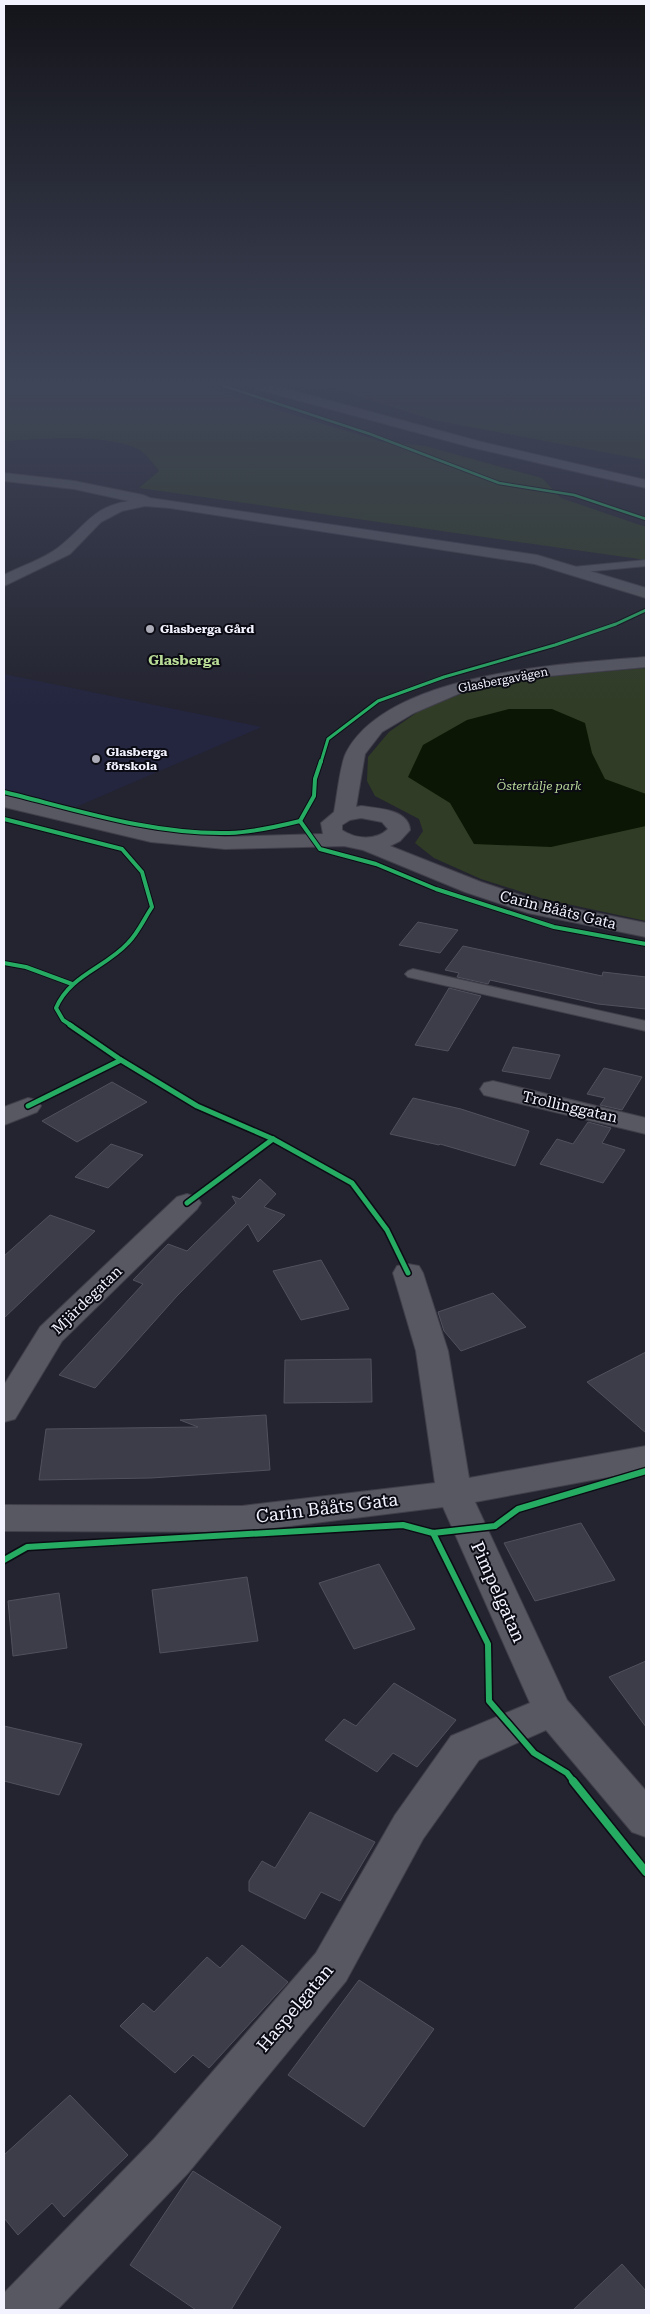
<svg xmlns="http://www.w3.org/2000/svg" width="650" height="2314" viewBox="0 0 650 2314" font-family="'Roboto Serif',serif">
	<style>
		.built { fill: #24253e }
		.green { fill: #303c25 }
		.water { fill: #0c1604 }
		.building { fill: #3d3d4a; stroke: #50515c }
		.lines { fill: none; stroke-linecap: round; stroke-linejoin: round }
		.service-casing { stroke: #403f4a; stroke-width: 2 }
		.minor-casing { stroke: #403f4a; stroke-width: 2 }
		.primary-casing { stroke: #403f4a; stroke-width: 2 }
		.service { fill: #575862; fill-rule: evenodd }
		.minor { fill: #575862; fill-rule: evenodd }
		.primary { fill: #5f5f6c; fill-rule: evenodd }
		.cycleway-far5-casing { stroke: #0b0b14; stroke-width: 4.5 }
		.cycleway-far4-casing { stroke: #0b0b14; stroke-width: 5 }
		.cycleway-far3-casing { stroke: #0b0b14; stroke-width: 6 }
		.cycleway-far2-casing { stroke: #0b0b14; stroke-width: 8 }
		.cycleway-far1-casing { stroke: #0b0b14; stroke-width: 9 }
		.cycleway-casing { stroke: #0b0b14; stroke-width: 11 }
		.cycleway-far5 { stroke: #26ab63; stroke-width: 2.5 }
		.cycleway-far4 { stroke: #26ab63; stroke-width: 3 }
		.cycleway-far3 { stroke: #26ab63; stroke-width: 4 }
		.cycleway-far2 { stroke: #26ab63; stroke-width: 5 }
		.cycleway-far1 { stroke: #26ab63; stroke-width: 6 }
		.cycleway { stroke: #26ab63; stroke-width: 8 }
		.poi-dot { fill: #aaabb7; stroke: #0b0b14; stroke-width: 2 }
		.labels { text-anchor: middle; stroke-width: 4; stroke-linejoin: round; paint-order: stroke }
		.far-poi-label { font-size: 12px; font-weight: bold; fill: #f2f3ff; stroke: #0b0b14; text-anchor: start }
		.far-street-label { font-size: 12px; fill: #f2f3ff; stroke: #0b0b14 }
		.far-park-label { font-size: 12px; font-style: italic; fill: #b8d898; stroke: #0b0b14 }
		.far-neighbourhood-label { font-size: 14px; font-weight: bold; fill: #b8db95; stroke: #0b0b14 }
		.street-label { font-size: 15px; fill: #f2f3ff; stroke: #0b0b14 }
		.near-street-label { font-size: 18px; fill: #f2f3ff; stroke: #0b0b14 }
	</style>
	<rect width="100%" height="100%" fill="#242430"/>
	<polygon class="built" points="4,674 262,727 76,807 4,791"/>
	<g class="green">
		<path d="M4 386H200L379 441 425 446 542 478 561 498 646 527V560L139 488 159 471C153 464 146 453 138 449 106 433 39 439 4 441Z"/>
		<polygon points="325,386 646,386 646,460 433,420"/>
		<polygon points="646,668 646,921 544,899 481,879 434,858 415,843 423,831 419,819 375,796 367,781 368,757 389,732 419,711 461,694 504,683 545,677"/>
	</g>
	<polygon class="water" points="509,709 552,709 585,723 592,753 605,779 646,794 646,826 551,847 474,844 450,803 408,777 423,745 467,720"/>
	<g class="building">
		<polygon points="418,922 458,930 440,953 399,945"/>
		<polygon points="463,946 602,976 603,972 646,977 646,1009 598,1004 490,980 488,984 457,977 459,973 445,970"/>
		<polygon points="449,988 481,996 448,1051 415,1045"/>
		<polygon points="513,1047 560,1055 550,1079 502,1071"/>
		<polygon points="604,1068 642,1077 622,1110 600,1105 605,1098 587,1094"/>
		<polygon points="112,1082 147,1102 77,1142 42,1121"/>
		<polygon points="413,1098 461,1109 529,1131 515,1166 440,1144 439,1145 390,1134"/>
		<polygon points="588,1122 611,1128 602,1143 625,1150 603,1183 540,1164 557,1139 573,1144"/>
		<polygon points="111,1144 143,1155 108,1188 75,1177"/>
		<polygon points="260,1179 276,1194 264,1207 285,1215 258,1242 248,1224 177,1296 95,1388 59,1375 143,1284 133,1280 168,1244 187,1251 236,1203 232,1196 240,1199"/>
		<polygon points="50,1215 95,1231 4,1318 4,1256"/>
		<polygon points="321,1260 349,1309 301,1320 273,1271"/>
		<polygon points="493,1293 526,1327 461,1351 444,1331 438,1312"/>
		<polygon points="646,1352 646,1433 587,1382"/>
		<polygon points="371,1359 372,1402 284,1403 285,1360"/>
		<polygon points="266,1415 270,1470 151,1478 39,1480 46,1429 198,1427 180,1420"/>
		<polygon points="581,1523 615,1580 535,1601 504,1543"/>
		<polygon points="379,1564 415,1629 354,1649 319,1583"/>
		<polygon points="247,1577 258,1641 160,1653 152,1590"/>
		<polygon points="59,1593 67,1648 13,1656 8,1601"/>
		<polygon points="646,1661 646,1727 609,1677"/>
		<polygon points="394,1683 456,1720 417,1767 393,1753 377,1772 325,1740 344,1719 356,1726"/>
		<polygon points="4,1726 82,1744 59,1795 4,1781"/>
		<polygon points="310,1812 375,1842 340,1901 321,1892 305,1919 249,1891 249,1881 262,1861 275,1868"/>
		<polygon points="242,1945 288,1982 209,2068 193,2055 175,2073 120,2026 143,2003 154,2012 207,1957 220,1968"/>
		<polygon points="359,1980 434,2029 364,2127 288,2075"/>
		<polygon points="70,2095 128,2155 64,2217 52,2203 18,2235 4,2218 4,2155"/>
		<polygon points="193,2171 281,2227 231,2310 196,2310 130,2265"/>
		<polygon points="622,2264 646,2291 646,2310 573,2310"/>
	</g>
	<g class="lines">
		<g class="service-casing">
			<g id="service">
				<polygon points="646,560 646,566 573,573 568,570 573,567"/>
				<polygon points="413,969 646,1021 646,1031 408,977 405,974 408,971"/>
			</g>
		</g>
		<g class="minor-casing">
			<g id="minor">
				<path d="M4 473 74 481 143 495 150 498 537 555 646 588V598L535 564 170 508 145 506 122 511 101 522 70 554 4 586V575C21 566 44 559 59 547 86 526 92 507 129 501L74 489 4 481Z"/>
				<path d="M646 657V667L538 677 463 692 414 713 382 732 365 754 356 807 361 806C376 808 409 809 410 830L400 841 390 846 481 882 541 902 646 923V937L528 913 465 892 363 850 344 846 225 849 151 842 4 807V795L151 830 225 837 323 834 321 823 334 812C337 797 340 765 346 753 388 672 565 664 646 657ZM361 818 382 822 388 829C376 841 355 839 342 830V825L350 820Z"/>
				<polygon points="493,1081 646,1118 646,1134 484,1095 480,1089 484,1083"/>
				<polygon points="28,1098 37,1100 41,1106 37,1112 4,1125 4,1107"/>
				<polygon points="187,1194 197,1197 201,1203 197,1209 62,1341 15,1419 4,1422 4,1385 40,1327 177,1197"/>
				<polygon points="408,1264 419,1266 423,1273 448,1351 469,1478 646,1446 646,1470 475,1502 567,1700 646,1791 646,1837 632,1832 546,1730 479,1760 423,1839 346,1981 188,2173 57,2310 4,2310 5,2292 154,2139 316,1953 395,1815 451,1736 530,1703 443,1507 242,1532 4,1531 4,1505 242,1506 435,1483 416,1351 393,1273 397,1266"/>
			</g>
		</g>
		<g class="primary-casing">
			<polygon id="primary" points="254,386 276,386 478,441 646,480 646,488 470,447 256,389"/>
		</g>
		<use href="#service" class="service"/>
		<use href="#minor" class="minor"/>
		<use href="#primary" class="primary"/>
		<g class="cycleway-far5-casing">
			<polyline id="cycleway-far5" points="224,386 370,434 499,483 574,495 646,519"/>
		</g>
		<g class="cycleway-far4-casing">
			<polyline id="cycleway-far4" points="321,762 328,739 378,701 444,677 555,645 616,624 646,610"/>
		</g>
		<g class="cycleway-far3-casing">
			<g id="cycleway-far3">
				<path d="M4 792C77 810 153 835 229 833 253 832 276 827 300 821L314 796 315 779 321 761"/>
				<path d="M4 819 122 849 142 872 152 907C144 919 138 933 128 943 105 968 70 975 56 1008L63 1020 72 1026"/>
				<polyline points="300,821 320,849 376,864 436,889 554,927 646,944"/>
				<polyline points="4,963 26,967 72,984"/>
			</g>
		</g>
		<g class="cycleway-far2-casing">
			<g id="cycleway-far2">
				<polyline points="70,1025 121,1060 197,1106 273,1139 352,1183 387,1230 408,1273"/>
				<polyline points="28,1106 121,1060"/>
				<polyline points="187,1203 273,1139"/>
			</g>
		</g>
		<g class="cycleway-far1-casing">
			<g id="cycleway-far1">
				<polyline points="433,1533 488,1644 489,1701 534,1753 567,1773 574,1782"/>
				<polyline points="4,1560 27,1547 403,1525 433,1533 495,1526 518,1509 646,1471"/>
			</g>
		</g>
		<g class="cycleway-casing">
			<polyline id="cycleway" points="573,1781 646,1872"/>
		</g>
		<use href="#cycleway-far5" class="cycleway-far5"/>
		<use href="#cycleway-far4" class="cycleway-far4"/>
		<use href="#cycleway-far3" class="cycleway-far3"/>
		<use href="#cycleway-far2" class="cycleway-far2"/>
		<use href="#cycleway-far1" class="cycleway-far1"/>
		<use href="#cycleway" class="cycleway"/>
	</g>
	<linearGradient id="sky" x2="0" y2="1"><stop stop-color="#14141a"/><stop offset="0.54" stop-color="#3f4559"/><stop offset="1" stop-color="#3f4559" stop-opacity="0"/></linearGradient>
	<rect width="650" height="710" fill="url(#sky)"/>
	<g class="poi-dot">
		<circle cx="150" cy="629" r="5"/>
		<circle cx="96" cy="759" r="5"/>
	</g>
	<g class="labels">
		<g class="far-poi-label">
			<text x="160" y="633">Glasberga Gård</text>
			<text x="106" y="756">Glasberga<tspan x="106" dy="14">förskola</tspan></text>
		</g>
		<g class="far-street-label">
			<text transform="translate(503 680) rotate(-11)" y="4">Glasbergavägen</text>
		</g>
		<g class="far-park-label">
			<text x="539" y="790">Östertälje park</text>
		</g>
		<g class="far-neighbourhood-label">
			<text x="184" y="665">Glasberga</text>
		</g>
		<g class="street-label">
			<text transform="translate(558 910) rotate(14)" y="5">Carin Bååts Gata</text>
			<text transform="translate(570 1107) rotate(13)" y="5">Trollinggatan</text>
			<text transform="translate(87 1300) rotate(-44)" y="5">Mjärdegatan</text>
		</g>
		<g class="near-street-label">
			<text transform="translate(327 1508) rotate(-7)" y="6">Carin Bååts Gata</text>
			<text transform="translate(498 1592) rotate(66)" y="6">Pimpelgatan</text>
			<text transform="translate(295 2008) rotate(-50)" y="6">Haspelgatan</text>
		</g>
	</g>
	<rect width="650" height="2314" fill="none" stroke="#f2f3ff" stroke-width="10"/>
</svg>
